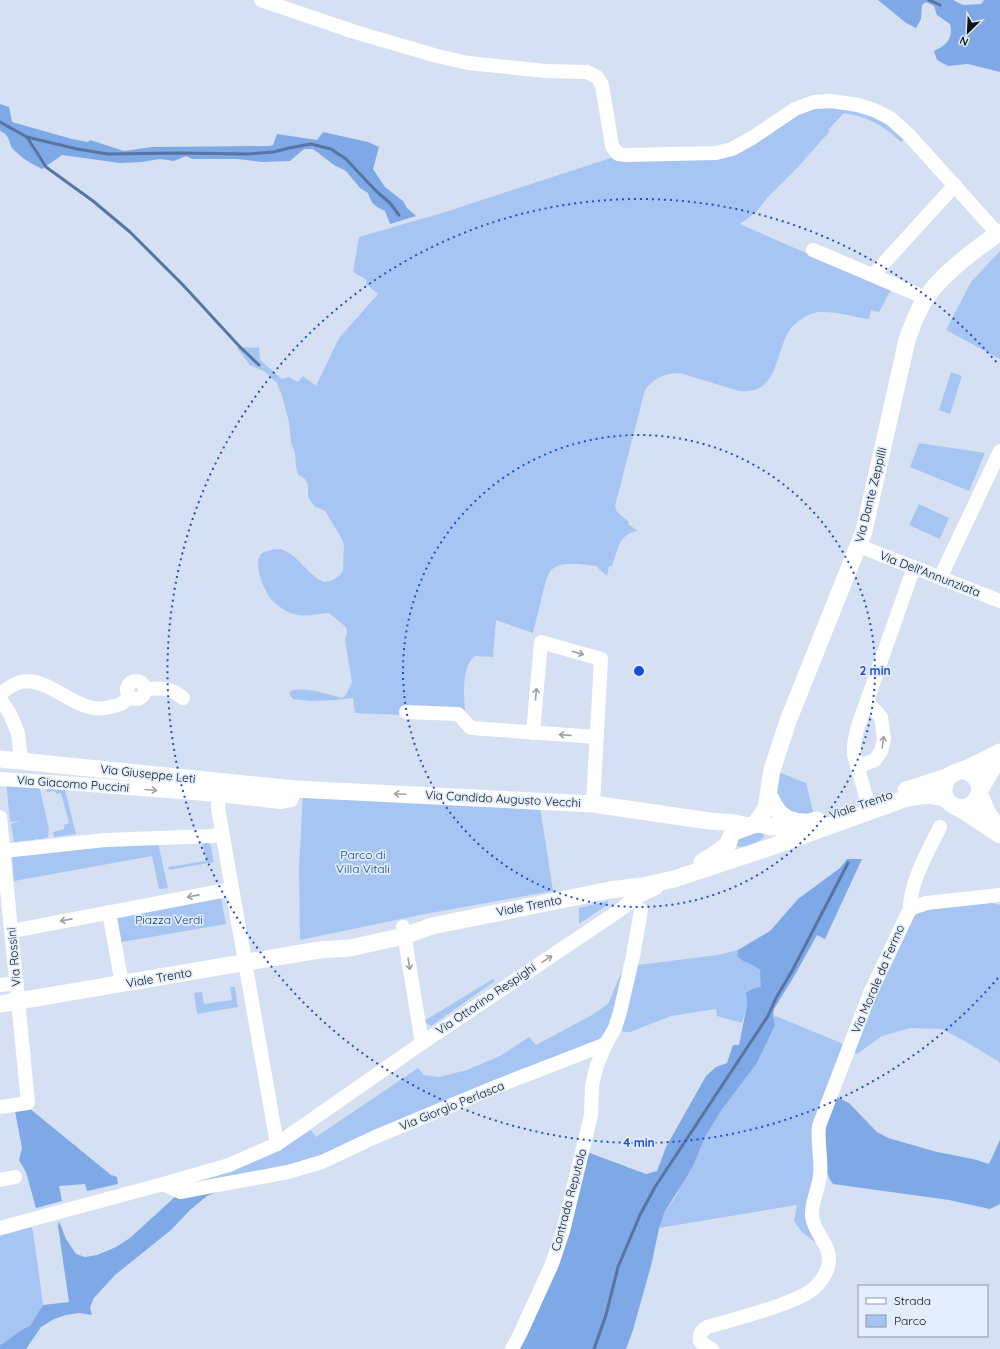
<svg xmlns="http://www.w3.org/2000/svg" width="1000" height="1349" viewBox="0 0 1000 1349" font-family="Quicksand,sans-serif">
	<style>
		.green { fill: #a7c5f2 }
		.forest { fill: #7ea8e6 }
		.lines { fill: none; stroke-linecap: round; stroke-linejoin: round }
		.stream { stroke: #5775a2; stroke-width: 3 }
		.minor { stroke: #fff; stroke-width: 14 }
		.major { stroke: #fff; stroke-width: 17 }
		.oneway { stroke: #9fa0a3 }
		.ring { fill: none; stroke: #1d4ed8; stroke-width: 2; stroke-dasharray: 2 4 }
		.labels { text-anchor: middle; stroke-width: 3.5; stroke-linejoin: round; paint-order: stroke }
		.street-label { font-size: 12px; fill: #0e1218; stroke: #e2eeff }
		.park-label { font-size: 12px; fill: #0d428a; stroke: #e2eeff }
		.centre { fill: #1d4ed8; stroke: #e2eeff; stroke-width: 2 }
		.ring-label { font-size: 12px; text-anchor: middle; font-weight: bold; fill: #1d4ed8; stroke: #e2eeff; stroke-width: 3.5; stroke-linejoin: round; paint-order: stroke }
	</style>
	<rect width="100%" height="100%" fill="#d5e1f2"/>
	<g class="green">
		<path d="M856 107 907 136 901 142C880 124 871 118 844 113L828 130 830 131 798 167 768 197 755 213 740 224 792 247 890 287 892 288 879 312 871 310 869 319C854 317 834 311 820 312 813 312 806 316 800 320 797 323 793 325 791 328 774 352 780 395 739 391L680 373C665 373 654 378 645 390L615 506 617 512 629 522 628 524 638 531C618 534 618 550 612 566H609L607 576 596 566 579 564H565L557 566 551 570 546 580 533 633 496 620 493 657 475 656C461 667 464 696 465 712L401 709 400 715 355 713 353 698 336 700 311 701 293 699 289 694 291 691C307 686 326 694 342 698L346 695 352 682 345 640 347 632 346 627 329 613C318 613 309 617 298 615 287 613 277 606 270 598 264 590 255 567 259 558 261 553 264 552 268 551 273 549 278 548 283 550 294 553 304 568 313 575 316 578 320 580 324 582L331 581 339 576 343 571 344 545 342 539 325 511 314 506 308 497V485L305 479 298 474 296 467 295 453 291 442 289 422 282 396 277 383 264 371 249 365 247 361 237 348C244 346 251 349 259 347L260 360 282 379 289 377 298 382 303 376 316 386 339 338 378 294 366 284 367 280 353 272 359 237 442 213 617 156 698 159 795 110Z"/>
		<polygon points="1000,251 1000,359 946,330 971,282"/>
		<polygon points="951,372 962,376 950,414 939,410"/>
		<polygon points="919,443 985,453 969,491 910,467"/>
		<polygon points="919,504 949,518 940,539 909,525"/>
		<polygon points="776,771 806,783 814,815 806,816 786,811 775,796"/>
		<polygon points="7,785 39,785 49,829 48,838 47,837 43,839 35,839 35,840 19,841 18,842 14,842 11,824 20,821 10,822 7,790"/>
		<polygon points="46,785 64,786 76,834 54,837 53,832 64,829 64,825 69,823 61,793 56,794 55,791 47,792"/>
		<polygon points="303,794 540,807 553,891 425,914 300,940 299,867"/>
		<path d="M759 832 763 834 764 836C762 842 743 849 737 846L736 843 738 839Z"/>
		<polygon points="202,840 210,843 214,862 169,870 168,867 206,861"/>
		<polygon points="158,843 168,888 159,889 152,856 14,881 12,856 82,845"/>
		<polygon points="221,897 226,924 116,943 111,916"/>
		<polygon points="608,901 607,905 579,924 579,908"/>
		<polygon points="992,903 1000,905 1000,1064 998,1061 968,1043 942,1029 910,1028 882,1036 857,1054 853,1052 904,927 916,914 933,909"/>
		<path d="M738 950 737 956C743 963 757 962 760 971 762 976 761 982 761 987L755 988 746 992 747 1005 742 1023 717 1016 716 1009 671 1016 630 1032H624L620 1029 638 965 718 955Z"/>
		<path d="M628 957C622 980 617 1025 598 1040L492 1084 450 1098 340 1147 308 1160 287 1166 199 1184 186 1183 286 1146 311 1130 316 1137 418 1068 424 1075 439 1077 467 1070 500 1056 529 1037 536 1045 592 1015 608 1004Z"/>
		<polygon points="493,979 495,981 431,1026 424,1021"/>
		<polygon points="230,987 235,987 238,1007 197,1014 194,993 202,992 204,1004 232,1000"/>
		<polygon points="773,1015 846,1045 816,1123 819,1245 802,1232 794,1221 797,1205 659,1228 665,1211 674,1199 694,1164 705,1137 721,1111 757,1063 775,1025"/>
		<path d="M32 1227 38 1266 43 1305 30 1326C18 1330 11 1339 0 1345V1236Z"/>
	</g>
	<g class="forest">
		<path d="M878 0H953L963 5 981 4 984 0H1000V72L968 64 948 66 937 60 934 51C945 46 954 39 950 24L937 15 934 6 926 2 922 5 921 19 916 28 906 23Z"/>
		<path d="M0 104 9 107 12 122 72 139 88 142 90 140 124 151 152 147 270 146 273 145 277 134 317 140 323 132 368 142 379 147 373 169 385 187 403 201 407 208 416 216 390 224 385 211C375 206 371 204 368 193L360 188 346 171 334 165 313 149H304L290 161 262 162 237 159H192L186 156 174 161 160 159 142 162 120 163 62 155 42 169C32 164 23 159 15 151 7 144 12 136 0 131Z"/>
		<path d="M847 859H862L825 939 817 935 796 973 774 1009 773 1015 775 1025 757 1063 721 1111 705 1137 694 1164 685 1180 665 1211 659 1228 652 1262 633 1330 626 1349H517L587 1152 646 1174 657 1171 666 1147 706 1076 716 1067 727 1063 733 1045H739L747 1005 746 992 755 988 761 987 760 970C753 963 743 963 737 956L738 950 770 931 798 899 840 868Z"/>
		<polygon points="833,1095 849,1103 877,1132 888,1138 937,1152 973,1159 989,1164 1000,1140 1000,1204 990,1209 949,1200 833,1184 829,1178 821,1150"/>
		<polygon points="29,1108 111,1175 117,1177 118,1184 87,1191 85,1184 59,1186 62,1201 36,1208 26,1172 19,1160 22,1148 15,1111"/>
		<path d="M219 1191 207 1196 190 1210 171 1230 115 1275 94 1298 90 1307 92 1315 79 1313 66 1315 54 1319 41 1327 26 1349H0V1345C11 1339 18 1330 30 1326L43 1305 69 1302 58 1226 59 1221 66 1239 76 1254 85 1257 97 1255 116 1247 130 1238 177 1195Z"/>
	</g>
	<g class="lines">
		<g class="stream">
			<polyline points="929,0 940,5"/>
			<polyline points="0,122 27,137 77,149 108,154 181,153 248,154 273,152 289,148 311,144 331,149 346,159 376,191 390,203 399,215"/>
			<polyline points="27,137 46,167 93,201 130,232 183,285 240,347 259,365"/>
			<polyline points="594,1349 606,1315 618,1267 640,1215 655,1187 768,1016 776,998 792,971 848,863"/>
		</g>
		<g class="minor">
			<polyline points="261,0 355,32 437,56 468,63 546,71 587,72 597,77 602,85 612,146 618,154 626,155 716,153 732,149 752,138 795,109 814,102 831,101 858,105 874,110 890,118 909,135 998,234"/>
			<polyline points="813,250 926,298"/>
			<polyline points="873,275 955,185"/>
			<polyline points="859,546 1000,601"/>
			<polyline points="940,578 1000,451"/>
			<circle cx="136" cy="690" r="9"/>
			<path d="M145 689C160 688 171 687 183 698"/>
			<path d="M0 694C7 689 12 684 21 682 43 677 66 700 86 706 94 709 102 709 110 707 119 706 125 703 130 696"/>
			<polyline points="0,699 10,714 18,733 21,761"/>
			<polyline points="406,712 458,714 471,728 597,737"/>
			<polyline points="533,733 541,642 601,659 593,804"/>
			<polyline points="857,767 875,760 881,751 884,739 881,717 867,701"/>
			<polyline points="0,779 65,783 219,795 280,802 291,800 295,789"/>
			<polyline points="219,795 218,808 277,1144"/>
			<polyline points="868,803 854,755 854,745 857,729 914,567"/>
			<polyline points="0,817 28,1103 0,1107"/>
			<polyline points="4,851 105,840 213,836 222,833"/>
			<path d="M910 909C909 884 929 849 940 827"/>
			<polyline points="109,912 122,984"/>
			<polyline points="403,927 422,1043"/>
			<polyline points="12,931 232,889"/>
			<polyline points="0,985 17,983"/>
			<polyline points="0,1180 15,1177"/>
			<polyline points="163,1184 180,1192 288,1172 322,1162 375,1137 498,1086 606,1044"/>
			<path d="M0 1228 163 1184 229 1165 277 1144 422 1043 617 912C630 902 641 893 656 888"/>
			<polyline points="512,1349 520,1334 552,1264 563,1231 591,1115 592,1086 597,1065 606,1044 615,1028 620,1012 633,956 641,910"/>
			<path d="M712 1349 706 1346 700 1341C699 1334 701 1331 707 1327 733 1320 758 1313 783 1304 793 1300 805 1296 813 1289 821 1282 828 1272 829 1261 830 1244 814 1233 812 1216 811 1203 819 1188 820 1175 822 1159 817 1143 819 1126L870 993 910 909 926 903 1000 895"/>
		</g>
		<g class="major">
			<polyline points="0,759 295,789 593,804 709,821 735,823 748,826"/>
			<path d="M962 770C1000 782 968 824 948 801 944 797 943 790 945 784 946 781 947 778 949 776 953 772 959 772 963 770 976 764 988 758 1000 752"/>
			<polyline points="981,788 1000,756"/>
			<polyline points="906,790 950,776"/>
			<polyline points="980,795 988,814 1000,830"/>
			<path d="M771 799C778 815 787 821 804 822"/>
			<polyline points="959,808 1000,835"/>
			<path d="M755 824 766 808 772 770 788 721 864 531 907 340C912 326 917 311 926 298 941 275 977 248 1000 232"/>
			<polyline points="702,862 721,850 728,844 731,836 734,832 755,824 766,825 771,827 789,827 817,820"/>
			<polyline points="0,1004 319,950 350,948 404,936 432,926 610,890 642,886 674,879 768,848 907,798 928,795 946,798"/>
		</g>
	</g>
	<defs><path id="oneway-shaft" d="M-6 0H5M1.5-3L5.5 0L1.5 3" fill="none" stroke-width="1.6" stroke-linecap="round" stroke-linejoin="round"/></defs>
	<g class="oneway">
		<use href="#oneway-shaft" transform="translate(578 653) rotate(16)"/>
		<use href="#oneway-shaft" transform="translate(536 694) rotate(-85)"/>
		<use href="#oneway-shaft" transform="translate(565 735) rotate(-176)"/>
		<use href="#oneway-shaft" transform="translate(883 742) rotate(-81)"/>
		<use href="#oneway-shaft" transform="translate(151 790) rotate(5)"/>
		<use href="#oneway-shaft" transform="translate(400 794) rotate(-177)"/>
		<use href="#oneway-shaft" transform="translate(193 896) rotate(169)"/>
		<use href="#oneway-shaft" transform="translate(66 920) rotate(169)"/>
		<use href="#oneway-shaft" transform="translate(547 959) rotate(-34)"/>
		<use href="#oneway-shaft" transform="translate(409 964) rotate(81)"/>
	</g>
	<g class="ring">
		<circle cx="639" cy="671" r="236"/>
		<path d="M998 978A472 472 0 1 1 998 364"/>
	</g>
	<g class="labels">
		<g class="street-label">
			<text transform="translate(871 495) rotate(-76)" y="4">Via Dante Zeppilli</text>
			<text transform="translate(930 574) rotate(21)" y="4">Via Dell'Annunziata</text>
			<text transform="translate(148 774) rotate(6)" y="4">Via Giuseppe Leti</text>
			<text transform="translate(73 784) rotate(4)" y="4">Via Giacomo Puccini</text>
			<text transform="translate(503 799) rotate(3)" y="4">Via Candido Augusto Vecchi</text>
			<text transform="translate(861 805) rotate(-19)" y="4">Viale Trento</text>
			<text transform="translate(529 906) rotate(-11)" y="4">Viale Trento</text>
			<text transform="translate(14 957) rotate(-95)" y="4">Via Rossini</text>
			<text transform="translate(159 978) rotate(-10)" y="4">Viale Trento</text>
			<text transform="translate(878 979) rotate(-67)" y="4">Via Morale da Fermo</text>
			<text transform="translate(486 999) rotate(-34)" y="4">Via Ottorino Respighi</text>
			<text transform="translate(452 1106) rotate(-22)" y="4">Via Giorgio Perlasca</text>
			<text transform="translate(569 1200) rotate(-75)" y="4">Contrada Reputolo</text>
		</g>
		<g class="park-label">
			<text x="363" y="859">Parco di<tspan x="363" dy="14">Villa Vitali</tspan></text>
			<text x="169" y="924">Piazza Verdi</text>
		</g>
	</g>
	<circle cx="639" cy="671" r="6" class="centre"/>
	<g class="ring-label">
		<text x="875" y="675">2 min</text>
		<text x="639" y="1147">4 min</text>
	</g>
	<rect x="858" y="1285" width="130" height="52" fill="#e2eeff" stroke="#8d96a3"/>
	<rect x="866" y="1298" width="20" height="6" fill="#ffffff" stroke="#8d96a3"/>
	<text x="894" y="1305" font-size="12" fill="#0e1218">Strada</text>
	<rect x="866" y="1315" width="20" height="12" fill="#a7c5f2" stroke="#8d96a3"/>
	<text x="894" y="1325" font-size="12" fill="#0e1218">Parco</text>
	<g transform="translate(968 32) rotate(204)" stroke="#e2eeff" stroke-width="3" paint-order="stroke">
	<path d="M0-3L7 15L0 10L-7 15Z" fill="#0e1218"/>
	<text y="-6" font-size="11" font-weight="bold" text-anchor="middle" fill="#0e1218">N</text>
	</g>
</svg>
